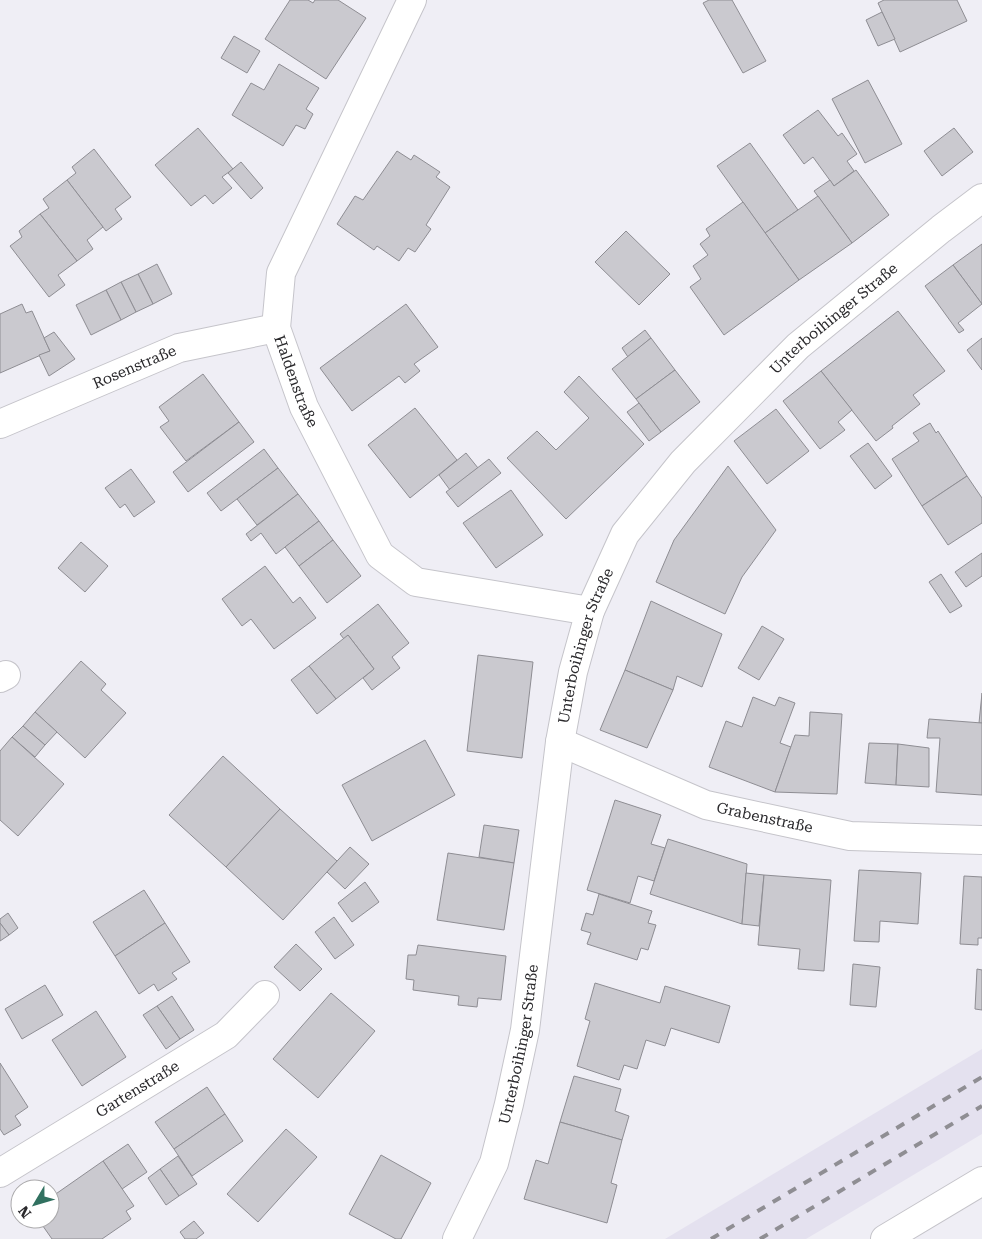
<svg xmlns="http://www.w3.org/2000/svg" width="982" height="1239" viewBox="0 0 982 1239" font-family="'Roboto Serif',serif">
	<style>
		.built { fill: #e4e1ef }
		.building { fill: #cac9cf; stroke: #8e8d93 }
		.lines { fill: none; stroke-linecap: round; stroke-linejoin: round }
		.street-casing { stroke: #c5c4ca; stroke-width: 30 }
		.secondary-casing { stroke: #c5c4ca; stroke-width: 30 }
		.street { stroke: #fff; stroke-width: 28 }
		.secondary { stroke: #fff; stroke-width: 28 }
		.rail { stroke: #8f8e93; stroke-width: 4; stroke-dasharray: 9 9; stroke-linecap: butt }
		.labels { text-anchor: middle; stroke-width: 4; stroke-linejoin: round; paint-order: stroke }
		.street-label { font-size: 15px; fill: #2a292c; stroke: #fff }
	</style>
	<rect width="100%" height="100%" fill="#efeef5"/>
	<polygon class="built" points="982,1049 982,1134 806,1239 665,1239"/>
	<g class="building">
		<polygon points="290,0 308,0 313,3 315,0 338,0 366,18 326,79 265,39"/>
		<polygon points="709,0 732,0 766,61 743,73 703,3"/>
		<polygon points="884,0 957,0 967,21 900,52 878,3"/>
		<polygon points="882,12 895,39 878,46 866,20"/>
		<polygon points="234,36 260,51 247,73 221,58"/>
		<polygon points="279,64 319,88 306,109 313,114 305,129 296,125 283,146 232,115 251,83 264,90"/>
		<polygon points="868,80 902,144 865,163 832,99"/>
		<polygon points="818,110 838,136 842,133 857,154 847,161 854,171 834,186 813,157 804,164 783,135"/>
		<polygon points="198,128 233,169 222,177 232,188 213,204 205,195 191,206 155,165"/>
		<polygon points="954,128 973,152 942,176 924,151"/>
		<polygon points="750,143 798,210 765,233 717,166"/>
		<polygon points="94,149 131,197 115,209 122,219 106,231 67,180 76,173 72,167"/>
		<polygon points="397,151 411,160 414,155 440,172 436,177 450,187 426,225 431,229 415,252 408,248 399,261 377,246 374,250 337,224 355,196 363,200"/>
		<polygon points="241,162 263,188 251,199 228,173"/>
		<polygon points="856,170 889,215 852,243 814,191 830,180 834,186"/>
		<polygon points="67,180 103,227 87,240 93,249 77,261 40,214 49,208 43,199"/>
		<polygon points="818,196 852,243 799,280 765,233"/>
		<polygon points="743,202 799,280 724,335 690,287 701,279 693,266 708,255 700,244 710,236 706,229"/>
		<polygon points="40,214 77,261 58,275 65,285 49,297 10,246 22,237 19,231"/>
		<polygon points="626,231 670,274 639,305 595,262"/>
		<polygon points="982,244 982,304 953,265"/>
		<polygon points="157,264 172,294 153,304 138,274"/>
		<polygon points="953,265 982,304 958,323 964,330 959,333 925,286"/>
		<polygon points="138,274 153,304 136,312 121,282"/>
		<polygon points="121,282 136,312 121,320 106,290"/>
		<polygon points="106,290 121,320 91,335 76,305"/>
		<polygon points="22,304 26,313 32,311 50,351 0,373 0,314"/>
		<polygon points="406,304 438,347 414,364 420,371 405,383 399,376 352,411 320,368"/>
		<polygon points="898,311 945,371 913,395 920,404 892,426 893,428 876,441 821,371"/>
		<polygon points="645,330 651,338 628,357 622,348"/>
		<polygon points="54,332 75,359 49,376 39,355 50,351 44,338"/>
		<polygon points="651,338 675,370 636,399 612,369"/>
		<polygon points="982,338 982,370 967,350"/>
		<polygon points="675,370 700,402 661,432 636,399"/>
		<polygon points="821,371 852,410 838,422 845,430 820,449 783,401"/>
		<polygon points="203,374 239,422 186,461 160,427 169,421 159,407"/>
		<polygon points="579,376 644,444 566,519 507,458 537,431 556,450 589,418 564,392"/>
		<polygon points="639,403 661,432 649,441 627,412"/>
		<polygon points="415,408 457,460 410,498 368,445"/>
		<polygon points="776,409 809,451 767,484 734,441"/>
		<polygon points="239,422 254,442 188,492 173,472"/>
		<polygon points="930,423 936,433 938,431 967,476 922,506 892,459 919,441 913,433"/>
		<polygon points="868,443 892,476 875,489 850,456"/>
		<polygon points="264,449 278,468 221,511 207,493"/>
		<polygon points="466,453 478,468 450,490 439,475"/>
		<polygon points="489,459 501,473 458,507 446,492"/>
		<polygon points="728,466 776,530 742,577 725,614 656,582 674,540"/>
		<polygon points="278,468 298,494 257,525 237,499"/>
		<polygon points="131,469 155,502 134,517 125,504 120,508 105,488"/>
		<polygon points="967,476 982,498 982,523 948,545 922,506"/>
		<polygon points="511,490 543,535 496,568 463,523"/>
		<polygon points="298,494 319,521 276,554 261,533 251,541 246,534"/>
		<polygon points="319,521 333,540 299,566 285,547"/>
		<polygon points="333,540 361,576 327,603 299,566"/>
		<polygon points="81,542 108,566 85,592 58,568"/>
		<polygon points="982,553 982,576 966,587 955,572"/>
		<polygon points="265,566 293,603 300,597 316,618 274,649 251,619 242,626 222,599"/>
		<polygon points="941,574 962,606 950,613 929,582"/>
		<polygon points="651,601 722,634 702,687 677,676 673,690 625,670"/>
		<polygon points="378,604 409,643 392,657 400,668 372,690 363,678 374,669 348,635 344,639 340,634"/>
		<polygon points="762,626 784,639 759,680 738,668"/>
		<polygon points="348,635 374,669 336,699 309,666"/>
		<polygon points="478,655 533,662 522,758 467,751"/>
		<polygon points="81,661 106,684 101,690 126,713 85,758 35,712"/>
		<polygon points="309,666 336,699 317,714 291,680"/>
		<polygon points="625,670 673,690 647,748 600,730"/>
		<polygon points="982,693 982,723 979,723"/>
		<polygon points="753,697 775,706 779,697 795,703 780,743 791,747 775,792 709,767 726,721 742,727"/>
		<polygon points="35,712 57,732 45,745 23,726"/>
		<polygon points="810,712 842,714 837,794 775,792 795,735 809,736"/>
		<polygon points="929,719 982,723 982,795 936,792 940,738 927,738"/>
		<polygon points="23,726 45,745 35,757 12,737"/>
		<polygon points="12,737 64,784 18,836 0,820 0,751"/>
		<polygon points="425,740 455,795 372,841 342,785"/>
		<polygon points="869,743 898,744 896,785 865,783"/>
		<polygon points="898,744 929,748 929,787 896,785"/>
		<polygon points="223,756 280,809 226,867 169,815"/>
		<polygon points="615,800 661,815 651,844 665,848 654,881 638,876 630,903 587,890"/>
		<polygon points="280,809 337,861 283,920 226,867"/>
		<polygon points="484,825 519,830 514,863 479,857"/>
		<polygon points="668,839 747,864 742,924 650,894"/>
		<polygon points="350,847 369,864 345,889 327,872"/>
		<polygon points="448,853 514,863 504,930 437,920"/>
		<polygon points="859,870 921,873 918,924 880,921 879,942 854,941"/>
		<polygon points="746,873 764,875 759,926 742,924"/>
		<polygon points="764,875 831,880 824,971 798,969 800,949 758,945"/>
		<polygon points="964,876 982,877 982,938 978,938 978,945 960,944"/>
		<polygon points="365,882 379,902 352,922 338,903"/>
		<polygon points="144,890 165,923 115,956 93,922"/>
		<polygon points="599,894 652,911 648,923 656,925 648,950 641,948 637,960 587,944 591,933 581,930 586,913 593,915"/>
		<polygon points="8,913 18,928 9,935 0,923 0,919"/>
		<polygon points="334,917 354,945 335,959 315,932"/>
		<polygon points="0,923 9,935 0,941"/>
		<polygon points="165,923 190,962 172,973 177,979 158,991 154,984 139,994 115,956"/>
		<polygon points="296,944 322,969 300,991 274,967"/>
		<polygon points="418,945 506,956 501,1000 478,998 477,1007 458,1005 459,996 413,990 414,980 406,979 408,955 416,955"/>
		<polygon points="853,964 880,967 876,1007 850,1005"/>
		<polygon points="977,969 982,970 982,1010 975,1009"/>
		<polygon points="595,983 660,1003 665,986 730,1006 719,1043 671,1028 665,1046 646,1040 637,1069 624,1065 619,1080 577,1066 590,1021 585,1019"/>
		<polygon points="45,985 63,1015 22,1039 5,1009"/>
		<polygon points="331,993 375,1031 318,1098 273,1059"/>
		<polygon points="172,996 194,1030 180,1039 157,1006"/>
		<polygon points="157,1006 180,1039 166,1049 143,1015"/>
		<polygon points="96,1011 126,1057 82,1086 52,1040"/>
		<polygon points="0,1063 28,1107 15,1116 21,1125 4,1135 0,1129"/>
		<polygon points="574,1076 621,1089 615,1111 629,1116 622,1140 560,1122"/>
		<polygon points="207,1087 225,1114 174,1149 155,1122"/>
		<polygon points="225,1114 243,1141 192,1176 174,1149"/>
		<polygon points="560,1122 622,1140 611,1183 617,1185 607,1223 524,1199 536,1160 548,1164"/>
		<polygon points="286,1129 317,1157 258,1222 227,1194"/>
		<polygon points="128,1144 147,1172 122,1189 103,1161"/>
		<polygon points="381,1155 431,1183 401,1239 396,1239 349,1214"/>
		<polygon points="178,1156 197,1184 179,1196 160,1169"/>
		<polygon points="103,1161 134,1206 126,1211 131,1219 102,1239 52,1239 38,1219 50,1219 50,1198"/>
		<polygon points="160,1169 179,1196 166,1205 148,1178"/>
		<polygon points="194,1221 204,1233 196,1239 185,1239 180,1232"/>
	</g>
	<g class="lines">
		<g class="street-casing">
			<g id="street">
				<path id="s1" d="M412 0 281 273 276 328 304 407 380 555 416 582 590 611"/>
				<path id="s2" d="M0 424 179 348 276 328"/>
				<polyline points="0,678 6,675"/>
				<path id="s3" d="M560 742 706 805 850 836 982 840"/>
				<path id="s4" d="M0 1173 226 1035 265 995"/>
				<path id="s5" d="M457 1239 494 1163 509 1104 525 1030 560 742 573 672 590 611 625 534 683 462 798 346 941 229 982 198"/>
			</g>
		</g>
		<g class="secondary-casing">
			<polyline id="secondary" points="885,1239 982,1181"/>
		</g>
		<use href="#street" class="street"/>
		<use href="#secondary" class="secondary"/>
		<g class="rail">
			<polyline points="711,1239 982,1077"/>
			<polyline points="760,1239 982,1106"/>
		</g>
	</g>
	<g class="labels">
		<g class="street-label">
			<text dy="5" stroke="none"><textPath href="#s5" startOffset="1031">Unterboihinger Straße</textPath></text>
			<text dy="5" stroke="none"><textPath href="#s2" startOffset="146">Rosenstraße</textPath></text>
			<text dy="5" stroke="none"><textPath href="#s1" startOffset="415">Haldenstraße</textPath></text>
			<text dy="5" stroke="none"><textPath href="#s5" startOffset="611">Unterboihinger Straße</textPath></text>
			<text dy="5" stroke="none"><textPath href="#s3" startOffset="219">Grabenstraße</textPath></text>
			<text dy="5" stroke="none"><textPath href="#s5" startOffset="206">Unterboihinger Straße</textPath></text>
			<text dy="5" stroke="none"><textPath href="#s4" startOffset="161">Gartenstraße</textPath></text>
		</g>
	</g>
	<g transform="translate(35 1204) rotate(232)"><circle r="24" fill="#ffffff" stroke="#aaa9ab"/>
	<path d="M0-4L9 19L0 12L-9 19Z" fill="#317160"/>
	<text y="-8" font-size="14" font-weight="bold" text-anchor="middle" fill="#2a292c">N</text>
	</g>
</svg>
